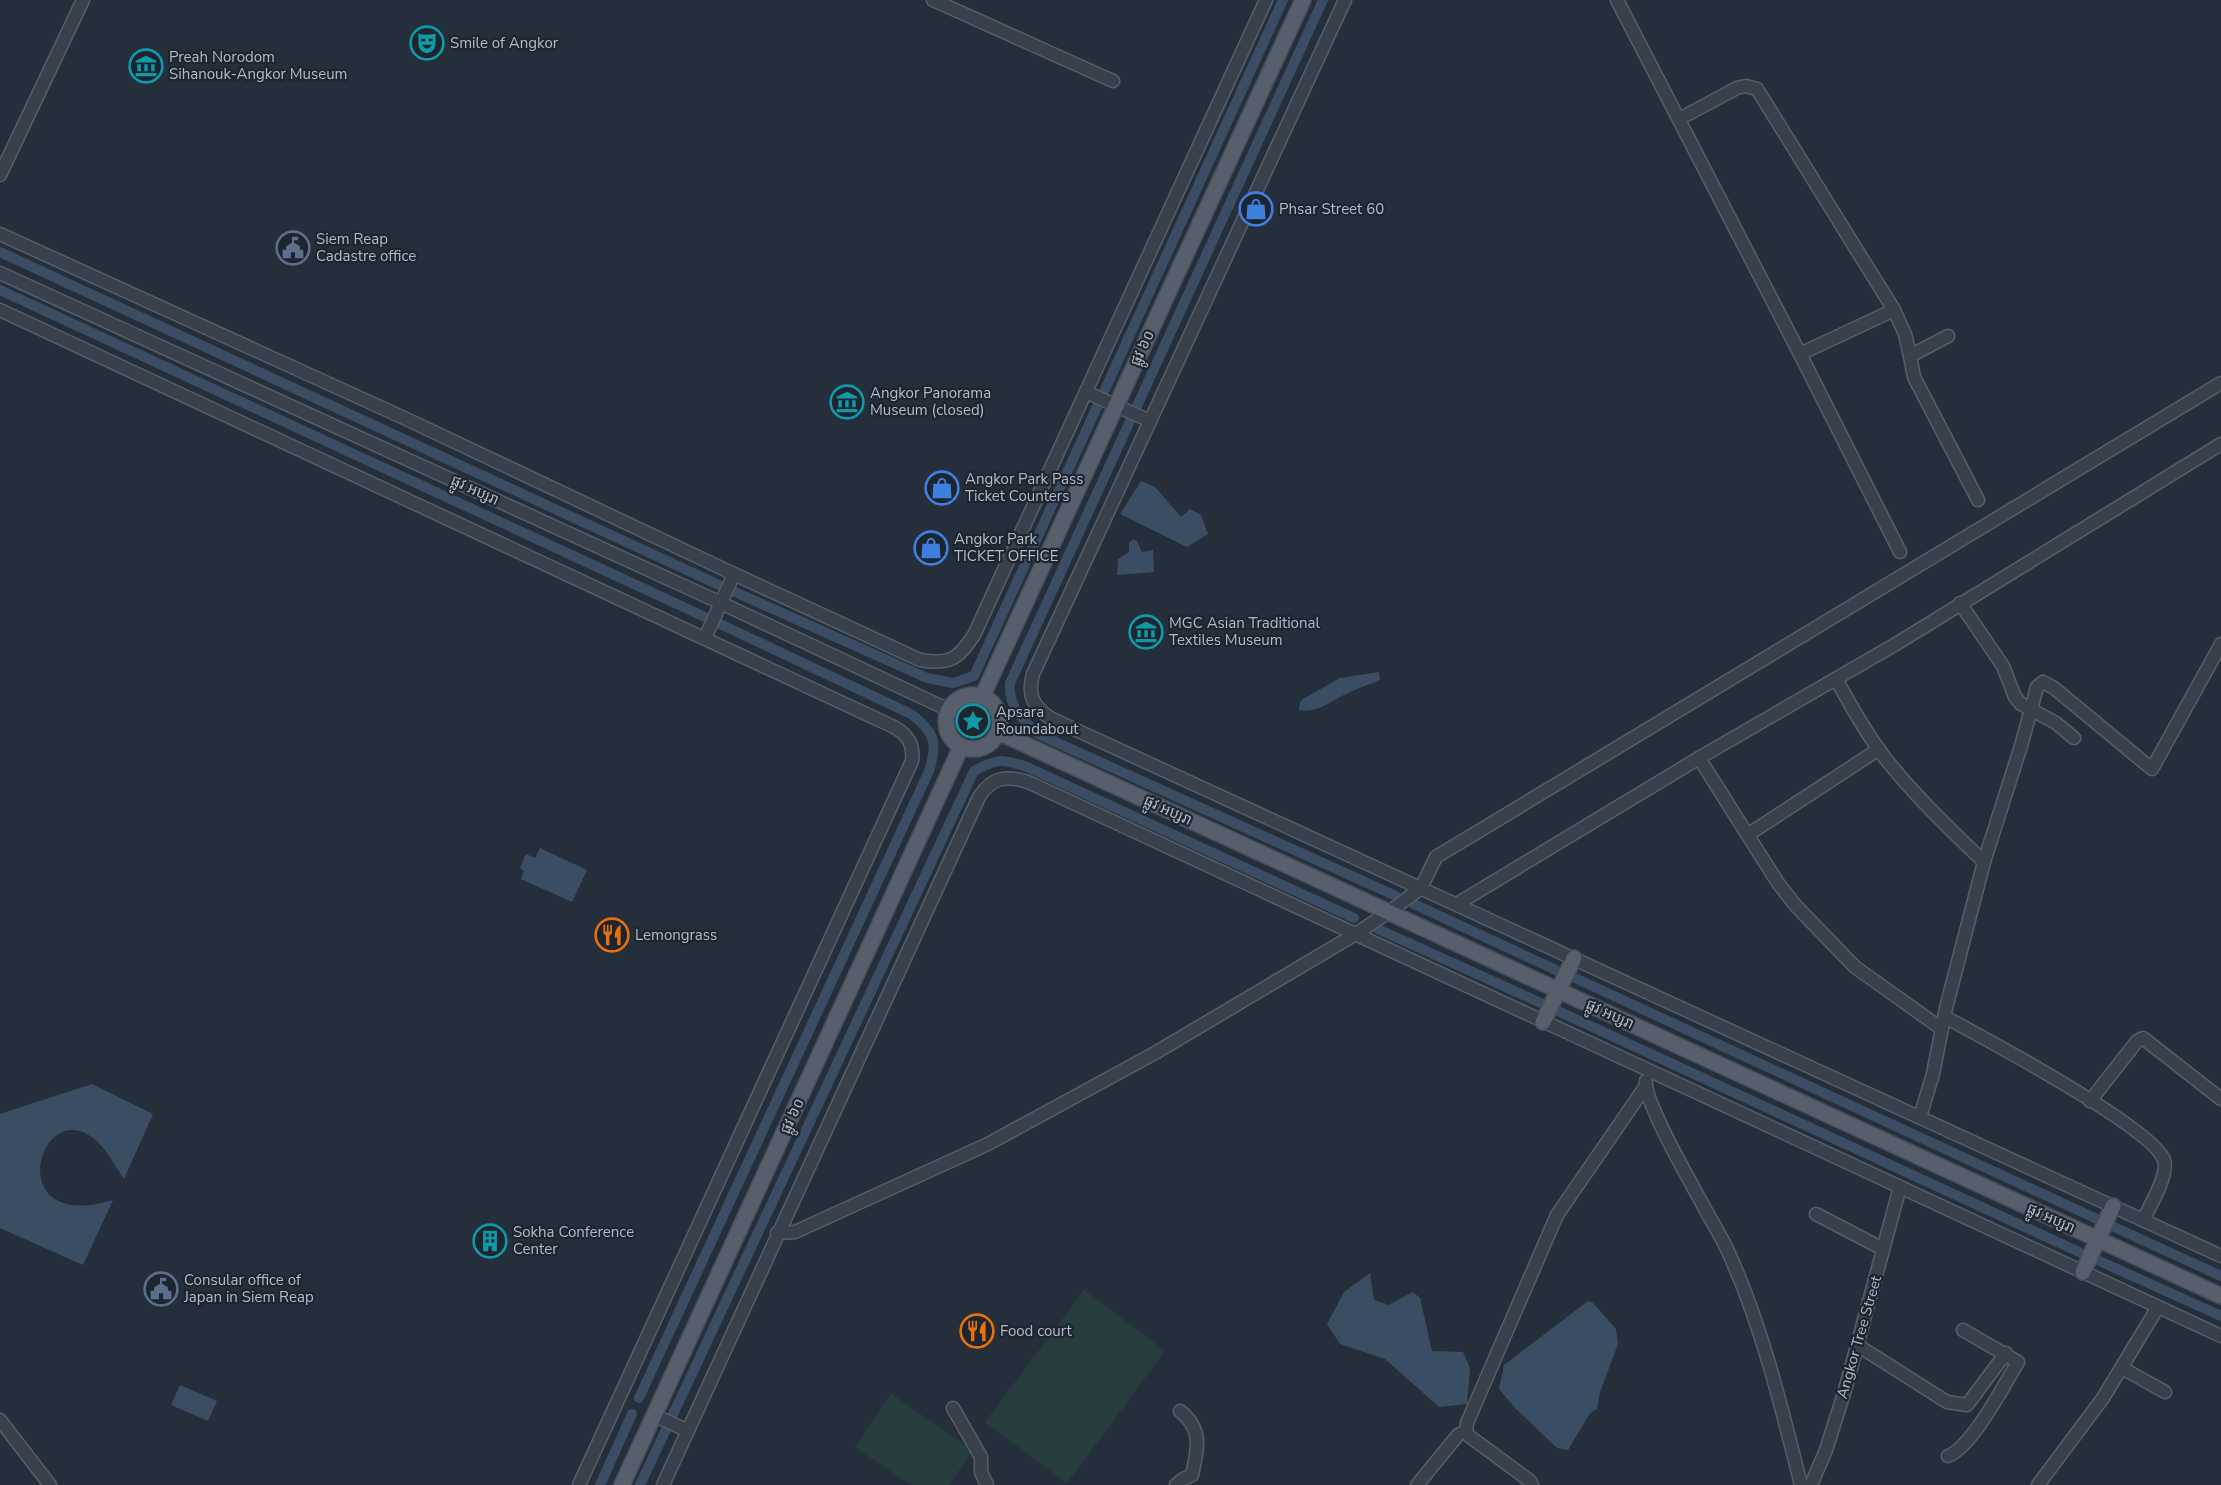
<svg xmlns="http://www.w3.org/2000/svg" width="2221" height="1485" viewBox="0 0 2221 1485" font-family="'Nunito Sans','Noto Sans Khmer',sans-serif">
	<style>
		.green { fill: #273c3d }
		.water { fill: #3b4d63 }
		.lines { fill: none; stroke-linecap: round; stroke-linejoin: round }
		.canal { stroke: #3b4d63; stroke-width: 10 }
		.minor-casing { stroke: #565e69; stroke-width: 15 }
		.major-casing { stroke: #444c57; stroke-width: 18 }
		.minor { stroke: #38404b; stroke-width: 12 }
		.major { stroke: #565f6b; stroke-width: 15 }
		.labels { text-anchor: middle; stroke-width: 4.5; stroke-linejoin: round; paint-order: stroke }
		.poi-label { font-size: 15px; fill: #b4bbc6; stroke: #1d2530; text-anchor: start }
		.street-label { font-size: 15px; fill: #b4bbc6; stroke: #1d2530 }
	</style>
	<rect width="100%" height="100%" fill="#252f3b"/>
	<g class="green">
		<polygon points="1084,1290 1165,1351 1067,1483 985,1422"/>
		<polygon points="891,1394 973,1450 949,1485 911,1485 855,1447"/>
	</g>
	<g class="water">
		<polygon points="1141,481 1155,487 1181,517 1190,509 1201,515 1208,534 1187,547 1120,514"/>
		<polygon points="1133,539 1137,541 1142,552 1153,550 1154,572 1117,575 1118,559 1129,552 1129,543"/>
		<path d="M1379 672 1380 680C1369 685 1358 688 1348 693 1332 700 1317 714 1299 710L1300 702 1303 699 1340 678Z"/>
		<polygon points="540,848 587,870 572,902 521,879 524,871 520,868 526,854 535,858"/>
		<path d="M92 1084 153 1114 124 1179C114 1165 107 1149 93 1138 39 1096 0 1234 113 1200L83 1265 0 1228V1114Z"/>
		<polygon points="1370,1273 1374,1300 1388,1305 1413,1292 1420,1298 1432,1351 1463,1352 1470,1368 1467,1404 1439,1407 1385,1359 1340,1344 1327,1324 1344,1292"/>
		<polygon points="1588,1301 1593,1303 1616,1329 1618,1344 1600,1392 1597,1409 1590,1413 1568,1450 1557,1448 1515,1408 1499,1389 1504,1365"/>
		<polygon points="180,1385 217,1401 208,1421 171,1405"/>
	</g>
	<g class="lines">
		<g class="canal">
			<path d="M1323 0 1010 683C1008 707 1022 719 1038 734L1396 896"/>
			<polyline points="0,252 719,585"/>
			<polyline points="0,290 705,617"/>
			<polyline points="735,592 927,678 953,683 974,676 1283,0"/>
			<polyline points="1414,904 1558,971"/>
			<polyline points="1378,929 1543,1004"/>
			<polyline points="1575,978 2097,1219"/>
			<polyline points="1558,1011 2079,1252"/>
			<polyline points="2112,1226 2221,1276"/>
			<polyline points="2095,1259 2221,1316"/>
			<path d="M639 1398 929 771C938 743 935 732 911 714L720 624"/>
			<polyline points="600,1485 632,1414"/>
			<path d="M640 1485 974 771C998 758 1002 759 1027 767L1354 918"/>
		</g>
		<g class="minor-casing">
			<g id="minor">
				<polyline points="933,0 1113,81"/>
				<path d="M1345 0 1033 674C1027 695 1033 706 1050 718L2221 1256"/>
				<polyline points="1617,0 1800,354 1900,552"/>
				<polyline points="1679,119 1737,88 1746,86 1757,89 1894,310 1905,334 1910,356"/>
				<polyline points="0,175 83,0"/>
				<path d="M0 234 402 417 734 574 920 660C950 665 958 659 974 635L1266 0"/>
				<polyline points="0,273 721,603 949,710"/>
				<path d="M0 310 894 727C908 735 914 744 912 761L579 1485"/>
				<polyline points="1948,336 1910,356 1914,377 1978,500"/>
				<polyline points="1800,354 1894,310"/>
				<polyline points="1086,392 1150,421"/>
				<polyline points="1960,603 2003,666 2015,697 2021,704 2056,723 2074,738"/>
				<polyline points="705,638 734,574"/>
				<path d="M1836 679C1851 706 1866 733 1885 758 1914 795 1950 829 1984 862"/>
				<polyline points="1699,758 1778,883 1796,906 1855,967 1942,1029"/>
				<polyline points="1749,834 1879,749"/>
				<polyline points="1457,904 1699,758 1896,644 2221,444"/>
				<path d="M1945 1017C1982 1037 2153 1128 2164 1160 2169 1175 2150 1206 2143 1220"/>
				<path d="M1646 1081C1644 1103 1693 1186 1705 1209 1714 1225 1724 1241 1731 1258 1763 1330 1782 1409 1801 1485"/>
				<polyline points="2090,1101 2137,1041 2143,1038 2221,1099"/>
				<polyline points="1920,1117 1933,1074 1946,1008 1984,862 2021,746 2037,687 2043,682 2054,688 2152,769 2221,644"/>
				<polyline points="1816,1214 1883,1249"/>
				<polyline points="777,1233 795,1232 988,1144 1155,1053 1354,935 1389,912 1421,888 1436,857 2221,383"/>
				<polyline points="1857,1345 1947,1402 1967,1405 2006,1353"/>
				<polyline points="2122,1368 2165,1392"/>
				<polyline points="953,1408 981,1457 981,1472 987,1485"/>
				<polyline points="654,1415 688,1431"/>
				<polyline points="0,1420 50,1485"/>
				<path d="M1948 1456C1972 1447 2004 1385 2018 1362L1963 1330"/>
				<path d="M663 1485 979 797C992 777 1006 775 1028 782L2221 1336"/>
				<path d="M1176 1485 1183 1479 1192 1475C1198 1449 1203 1429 1180 1411"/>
				<polyline points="1417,1485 1458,1435 1466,1431"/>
				<polyline points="1532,1485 1530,1481 1469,1436 1466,1431 1467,1423 1557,1215 1645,1087"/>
				<polyline points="1811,1485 1826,1450 1845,1390 1900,1187"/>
				<polyline points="2038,1485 2103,1398 2158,1307"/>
			</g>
		</g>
		<g class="major-casing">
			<g id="major">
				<circle cx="973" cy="722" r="27"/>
				<polyline points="982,697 1303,0"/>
				<polyline points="998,732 2221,1296"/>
				<polyline points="1543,1022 1574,958"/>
				<polyline points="2083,1272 2113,1206"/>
				<polyline points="622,1485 961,747"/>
			</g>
		</g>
		<use href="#minor" class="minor"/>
		<use href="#major" class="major"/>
	</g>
	<defs>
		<g id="theatre-ring" transform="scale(1.725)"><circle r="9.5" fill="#1d2530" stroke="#0f9aa8" stroke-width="1.5"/><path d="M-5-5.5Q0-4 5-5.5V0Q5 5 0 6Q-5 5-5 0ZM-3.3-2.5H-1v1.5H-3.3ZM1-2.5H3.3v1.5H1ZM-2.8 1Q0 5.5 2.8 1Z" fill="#0f9aa8"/></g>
		<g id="museum-ring" transform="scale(1.725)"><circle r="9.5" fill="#1d2530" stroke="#0f9aa8" stroke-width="1.5"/><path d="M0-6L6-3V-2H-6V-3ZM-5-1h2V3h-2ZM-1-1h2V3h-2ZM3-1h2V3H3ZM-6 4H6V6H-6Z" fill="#0f9aa8"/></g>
		<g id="shop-ring" transform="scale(1.725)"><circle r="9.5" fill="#1d2530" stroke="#3f7fe0" stroke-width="1.5"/><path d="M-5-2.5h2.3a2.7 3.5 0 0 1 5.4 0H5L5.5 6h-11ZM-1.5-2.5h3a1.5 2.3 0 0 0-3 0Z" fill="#3f7fe0"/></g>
		<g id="civic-ring" transform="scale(1.725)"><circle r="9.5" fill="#1d2530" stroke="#5c6f8a" stroke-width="1.5"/><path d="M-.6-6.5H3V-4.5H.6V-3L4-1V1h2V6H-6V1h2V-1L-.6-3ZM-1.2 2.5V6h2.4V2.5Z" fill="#5c6f8a"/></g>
		<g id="sight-ring" transform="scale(1.725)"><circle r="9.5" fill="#1d2530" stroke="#0f9aa8" stroke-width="1.5"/><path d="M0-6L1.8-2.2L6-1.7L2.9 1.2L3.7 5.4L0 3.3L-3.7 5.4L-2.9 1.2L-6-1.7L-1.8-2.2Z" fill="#0f9aa8"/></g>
		<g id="restaurant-ring" transform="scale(1.725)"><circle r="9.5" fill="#1d2530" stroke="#e8710a" stroke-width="1.5"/><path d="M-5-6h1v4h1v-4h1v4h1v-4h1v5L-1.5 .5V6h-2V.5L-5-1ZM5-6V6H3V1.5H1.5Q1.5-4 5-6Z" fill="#e8710a"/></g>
		<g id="building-ring" transform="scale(1.725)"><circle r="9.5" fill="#1d2530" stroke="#0f9aa8" stroke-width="1.5"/><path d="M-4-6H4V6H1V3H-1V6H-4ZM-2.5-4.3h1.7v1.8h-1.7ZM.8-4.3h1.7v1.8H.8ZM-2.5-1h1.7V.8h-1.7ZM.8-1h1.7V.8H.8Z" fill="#0f9aa8"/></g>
	</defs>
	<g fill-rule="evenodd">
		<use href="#theatre-ring" x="427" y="43"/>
		<use href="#museum-ring" x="146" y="66"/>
		<use href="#shop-ring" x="1256" y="209"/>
		<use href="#civic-ring" x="293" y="248"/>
		<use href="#museum-ring" x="847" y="402"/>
		<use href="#shop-ring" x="942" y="488"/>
		<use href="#shop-ring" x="931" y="548"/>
		<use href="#museum-ring" x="1146" y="632"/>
		<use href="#sight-ring" x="973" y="721"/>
		<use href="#restaurant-ring" x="612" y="935"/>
		<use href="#building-ring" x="490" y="1241"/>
		<use href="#civic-ring" x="161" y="1289"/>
		<use href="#restaurant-ring" x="977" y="1331"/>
	</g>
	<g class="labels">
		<g class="poi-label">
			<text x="450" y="48">Smile of Angkor</text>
			<text x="169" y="62">Preah Norodom<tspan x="169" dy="17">Sihanouk-Angkor Museum</tspan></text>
			<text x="1279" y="214">Phsar Street 60</text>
			<text x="316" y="244">Siem Reap<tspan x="316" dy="17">Cadastre office</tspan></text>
			<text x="870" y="398">Angkor Panorama<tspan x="870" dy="17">Museum (closed)</tspan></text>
			<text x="965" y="484">Angkor Park Pass<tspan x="965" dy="17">Ticket Counters</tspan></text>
			<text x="954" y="544">Angkor Park<tspan x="954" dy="17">TICKET OFFICE</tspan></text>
			<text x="1169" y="628">MGC Asian Traditional<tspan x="1169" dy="17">Textiles Museum</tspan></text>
			<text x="996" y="717">Apsara<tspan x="996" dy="17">Roundabout</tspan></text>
			<text x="635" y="940">Lemongrass</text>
			<text x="513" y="1237">Sokha Conference<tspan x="513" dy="17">Center</tspan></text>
			<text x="184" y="1285">Consular office of<tspan x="184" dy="17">Japan in Siem Reap</tspan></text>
			<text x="1000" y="1336">Food court</text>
		</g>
		<g class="street-label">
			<text transform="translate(1142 348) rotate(-65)" y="5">ផ្លូវ ៦០</text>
			<text transform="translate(475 490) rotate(25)" y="5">ផ្លូវ អប្សរា</text>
			<text transform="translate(1168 810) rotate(25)" y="5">ផ្លូវ អប្សរា</text>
			<text transform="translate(1610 1014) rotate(25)" y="5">ផ្លូវ អប្សរា</text>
			<text transform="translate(792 1116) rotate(-65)" y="5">ផ្លូវ ៦០</text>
			<text transform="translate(2051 1218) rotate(25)" y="5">ផ្លូវ អប្សរា</text>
			<text transform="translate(1859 1337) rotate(-74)" y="5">Angkor Tree Street</text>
		</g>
	</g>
</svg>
